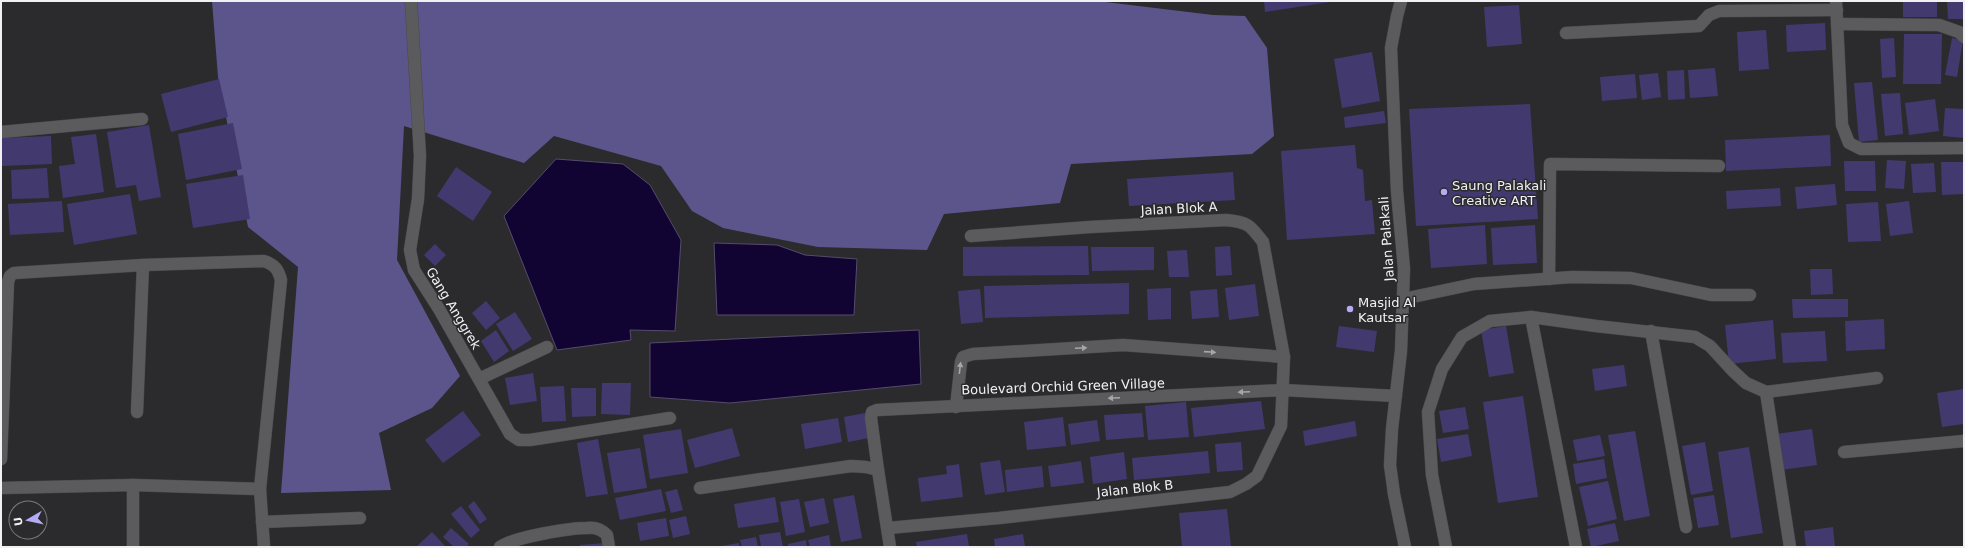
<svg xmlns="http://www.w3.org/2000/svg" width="1965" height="548" viewBox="0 0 1965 548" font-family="'DejaVu Sans',sans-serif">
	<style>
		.forest { fill: #5c558b }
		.water { fill: #120432; stroke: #554b6c }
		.building { fill: #423a6e }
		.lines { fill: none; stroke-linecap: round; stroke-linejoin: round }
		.minor-casing { stroke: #49494c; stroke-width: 13 }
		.minor { stroke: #5b5b5e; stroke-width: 12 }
		.oneway { fill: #a6a6a9 }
		.poi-dot { fill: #b5acf8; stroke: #2b2b2e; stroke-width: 1.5 }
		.labels { text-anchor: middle; stroke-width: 3; stroke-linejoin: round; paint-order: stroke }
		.poi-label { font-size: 13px; fill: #f1f1f4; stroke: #2b2b2e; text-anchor: start }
		.street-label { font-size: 13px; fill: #f1f1f4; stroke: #2b2b2e }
	</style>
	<rect width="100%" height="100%" fill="#2b2b2e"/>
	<polygon class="forest" points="212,1 1097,1 1213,15 1245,16 1267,48 1274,136 1252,154 1071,164 1060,203 944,214 927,250 818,247 723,228 692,211 661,166 554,136 524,163 404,126 397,260 460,376 432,408 379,433 391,490 281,493 298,267 248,227 218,77"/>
	<g class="water">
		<polygon points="556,159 623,164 650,185 681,240 675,331 630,330 631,340 557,350 504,216"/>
		<polygon points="714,243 777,245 805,255 857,259 854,315 717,315"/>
		<polygon points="919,330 921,384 730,403 650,397 650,343"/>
	</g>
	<g class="building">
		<polygon points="1264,1 1330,1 1330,2 1265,12"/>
		<rect x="1903" y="1" width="34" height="16"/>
		<polygon points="1947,1 1964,1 1964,19 1948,19"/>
		<polygon points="1519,5 1522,44 1487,47 1484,7"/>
		<polygon points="1825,23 1826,50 1787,52 1786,25"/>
		<polygon points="1766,30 1769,69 1739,71 1737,32"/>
		<polygon points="1904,34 1942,34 1941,84 1903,84"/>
		<polygon points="1894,38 1896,77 1882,78 1880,39"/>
		<polygon points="1952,38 1963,40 1957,77 1945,75"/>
		<polygon points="1372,52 1380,101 1342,108 1334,59"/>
		<polygon points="1715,68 1718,96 1690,98 1688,70"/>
		<polygon points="1684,70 1685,99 1668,100 1667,71"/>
		<polygon points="1658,73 1661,97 1642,100 1639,75"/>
		<polygon points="1635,74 1637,98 1602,101 1600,77"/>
		<polygon points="219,79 228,117 171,132 161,94"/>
		<polygon points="1872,82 1878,140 1859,142 1854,83"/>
		<polygon points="1900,93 1903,134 1885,136 1881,94"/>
		<polygon points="1935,99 1939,131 1909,135 1905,103"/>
		<polygon points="1530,104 1538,219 1416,226 1409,109"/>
		<polygon points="1945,108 1964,109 1964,138 1943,136"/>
		<polygon points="1384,111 1386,123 1345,128 1344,117"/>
		<polygon points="233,123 242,169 186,180 178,134"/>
		<polygon points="149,125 161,197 139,201 136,185 116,188 107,132"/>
		<polygon points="96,134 104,192 63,198 59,166 75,164 71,137"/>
		<polygon points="1830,135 1831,166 1726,171 1725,140"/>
		<polygon points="51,136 52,164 1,166 1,138"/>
		<polygon points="1355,145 1357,168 1363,170 1365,201 1372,200 1375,234 1287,240 1281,151"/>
		<polygon points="1887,160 1906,161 1904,189 1885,188"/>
		<polygon points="1844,161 1875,161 1876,191 1845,191"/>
		<polygon points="1941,162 1964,162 1964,194 1942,195"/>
		<polygon points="1934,163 1936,192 1913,193 1911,164"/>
		<polygon points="456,167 492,192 473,221 437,196"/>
		<polygon points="47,168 49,198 12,199 11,170"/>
		<polygon points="1233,172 1235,200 1129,206 1127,179"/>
		<polygon points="243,175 250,219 193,228 186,184"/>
		<polygon points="1835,184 1837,205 1797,209 1795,187"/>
		<polygon points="1780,188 1781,206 1727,209 1726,191"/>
		<polygon points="130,194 137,234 74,245 67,204"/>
		<polygon points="62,201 64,232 10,235 8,204"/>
		<polygon points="1909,201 1913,233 1890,236 1886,204"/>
		<polygon points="1878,202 1881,241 1848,242 1846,204"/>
		<polygon points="1485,225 1487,264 1431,268 1428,229"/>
		<polygon points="1535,225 1537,263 1493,265 1491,228"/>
		<polygon points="435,244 446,255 435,266 424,255"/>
		<polygon points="1088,246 1089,275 963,276 963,247"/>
		<polygon points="1230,246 1232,275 1216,276 1215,247"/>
		<polygon points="1091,247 1154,247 1154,270 1092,271"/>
		<polygon points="1187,250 1189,277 1169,277 1167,251"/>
		<polygon points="1810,269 1832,269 1833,294 1811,295"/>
		<polygon points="1129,283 1129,314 985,318 984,286"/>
		<polygon points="1255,284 1259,316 1229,320 1225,288"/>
		<polygon points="1171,288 1171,319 1148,320 1147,289"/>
		<polygon points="980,289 983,322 961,324 958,291"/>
		<polygon points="1217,289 1219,317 1192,319 1190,291"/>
		<polygon points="1792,299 1848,299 1848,317 1793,318"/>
		<polygon points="486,301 500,318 486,330 472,313"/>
		<polygon points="515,312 532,339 513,351 496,324"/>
		<polygon points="1884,319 1885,349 1846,351 1845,321"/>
		<polygon points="1773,320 1776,359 1729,364 1725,325"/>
		<polygon points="1339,326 1377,331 1374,352 1336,347"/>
		<polygon points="1506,326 1514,373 1489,377 1481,330"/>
		<polygon points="496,330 509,351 494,362 481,341"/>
		<polygon points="1825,331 1827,361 1783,363 1781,333"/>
		<polygon points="1624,365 1627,386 1595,391 1592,369"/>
		<polygon points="533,373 537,401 510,405 505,378"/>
		<polygon points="602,383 631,383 630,415 601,414"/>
		<polygon points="564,386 566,421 542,422 540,387"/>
		<polygon points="571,388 596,388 596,416 572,417"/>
		<polygon points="1964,389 1964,424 1942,427 1937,393"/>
		<polygon points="1523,396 1538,497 1498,503 1483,402"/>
		<polygon points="1261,401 1265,429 1194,437 1191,408"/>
		<polygon points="1186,402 1189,437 1148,440 1145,406"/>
		<polygon points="1465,407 1469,429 1443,433 1439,411"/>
		<polygon points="463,411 481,435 443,463 425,440"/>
		<polygon points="865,413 869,438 848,442 844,417"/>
		<polygon points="1142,413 1144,437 1106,440 1104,415"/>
		<polygon points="1063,417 1066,446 1027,450 1024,422"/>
		<polygon points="838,418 842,442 805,449 801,424"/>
		<polygon points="1097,420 1100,441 1071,445 1068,424"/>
		<polygon points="1355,421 1357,436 1305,446 1303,431"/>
		<polygon points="732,428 740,456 695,468 687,440"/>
		<polygon points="681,429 688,473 650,479 643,435"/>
		<polygon points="1812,429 1817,465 1781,470 1777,434"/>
		<polygon points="1635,431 1650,516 1624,521 1608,435"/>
		<polygon points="1468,434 1472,456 1441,462 1437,439"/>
		<polygon points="1600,435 1605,456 1577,461 1573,440"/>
		<polygon points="598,439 608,494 586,497 577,443"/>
		<polygon points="1241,442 1243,470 1217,472 1215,444"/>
		<polygon points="1705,442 1713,491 1691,495 1682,446"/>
		<polygon points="1749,447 1763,533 1731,538 1718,452"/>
		<polygon points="640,448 647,488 614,493 607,453"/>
		<polygon points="1208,451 1210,473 1134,480 1132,458"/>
		<polygon points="1124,452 1127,479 1093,484 1090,457"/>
		<polygon points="1604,459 1607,478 1576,484 1573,464"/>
		<polygon points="1000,460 1005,492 985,495 980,463"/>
		<polygon points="1081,461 1084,483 1051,487 1048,466"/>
		<polygon points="959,464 963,497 921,502 918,478 947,474 946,466"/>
		<polygon points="1042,466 1044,487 1007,492 1005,470"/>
		<polygon points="1608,481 1617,519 1588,526 1579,487"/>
		<polygon points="661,489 666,511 620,520 615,498"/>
		<polygon points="677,489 683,510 671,513 665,492"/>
		<polygon points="854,495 862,538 841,542 833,499"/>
		<polygon points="1714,495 1719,525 1698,528 1693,498"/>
		<polygon points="775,497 779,522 738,528 734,504"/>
		<polygon points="824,498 829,523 810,527 804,502"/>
		<polygon points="799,499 805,532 786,536 780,502"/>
		<polygon points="474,501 487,519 480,524 468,506"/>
		<polygon points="461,506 480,530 471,538 451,514"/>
		<polygon points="1227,509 1231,547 1182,547 1179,513"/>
		<polygon points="686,516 690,534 673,538 669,520"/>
		<polygon points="666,518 669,536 640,541 637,523"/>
		<polygon points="1615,523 1619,541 1591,547 1587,529"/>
		<polygon points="1833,527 1835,547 1806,547 1804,531"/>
		<polygon points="451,528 469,544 466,547 454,547 443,537"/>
		<polygon points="432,532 446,547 416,547"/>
		<polygon points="780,532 783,547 761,547 759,535"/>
		<polygon points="967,534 969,547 917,547 916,542"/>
		<polygon points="1023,534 1025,547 995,547 994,539"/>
		<polygon points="829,535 831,547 810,547 808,540"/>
		<polygon points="756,537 758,547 742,547 740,540"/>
		<polygon points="806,540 807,547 788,547 788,544"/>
		<polygon points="605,543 605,547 580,547 580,545"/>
		<polygon points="739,543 739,547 721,547 721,546"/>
	</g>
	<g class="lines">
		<g class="minor-casing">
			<g id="minor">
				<polyline points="411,1 420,156 418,199 410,250 414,270 439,309 510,434 519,440 530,440 670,418"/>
				<polyline points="1401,1 1397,16 1391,48 1397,191 1404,269 1401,351 1392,429 1390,465 1394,494 1405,547"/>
				<polyline points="1836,1 1842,125 1849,143 1861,149 1964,148"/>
				<polyline points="1837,24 1939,25 1959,32 1964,37"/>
				<polyline points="1566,33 1699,26 1709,15 1719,11 1837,10"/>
				<polyline points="1,132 142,119"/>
				<polyline points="1549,279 1550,164 1719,166"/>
				<polyline points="1403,299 1474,284 1572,277 1631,278 1711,295 1750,295"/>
				<polyline points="1531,317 1576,547"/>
				<polyline points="1651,331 1686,527"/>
				<polyline points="479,379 547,347"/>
				<polyline points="1766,392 1790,547"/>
				<polyline points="956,407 961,362 963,357 973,354 1123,345 1284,357"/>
				<polyline points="137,412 143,265"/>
				<polyline points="1844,452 1964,441"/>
				<path d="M1 459 8 282 10 276 14 273 143 265 264 261C275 265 278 269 281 280L260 489 264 547"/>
				<polyline points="878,470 871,418 872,412 877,410 1283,390 1396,396"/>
				<polyline points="133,485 133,547"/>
				<polyline points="1,488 133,485 260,489"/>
				<polyline points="700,488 851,466 866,467 878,470 890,547"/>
				<polyline points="262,522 360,518"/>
				<path d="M888 528 999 518 1230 492 1246 484 1257 476 1281 426 1284 357 1263 242C1250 225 1248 222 1226 220L1090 227 971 236"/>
				<path d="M500 547C514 537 570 528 587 528 595 527 602 530 607 535L609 547"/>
				<polyline points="1446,547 1432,475 1428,412 1442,369 1462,337 1490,321 1531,317 1596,326 1695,337 1710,346 1733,371 1746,383 1766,392 1877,378"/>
			</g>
		</g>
		<use href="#minor" class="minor"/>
	</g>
	<defs><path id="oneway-solid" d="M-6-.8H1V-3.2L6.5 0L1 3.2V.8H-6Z"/></defs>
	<g class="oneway">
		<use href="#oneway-solid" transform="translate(1081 348) rotate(-3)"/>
		<use href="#oneway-solid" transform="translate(1210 352) rotate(4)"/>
		<use href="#oneway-solid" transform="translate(960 368) rotate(-83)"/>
		<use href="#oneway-solid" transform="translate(1244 392) rotate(177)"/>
		<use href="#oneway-solid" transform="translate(1114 398) rotate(177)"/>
	</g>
	<g class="poi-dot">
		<circle cx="1444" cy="192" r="4"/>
		<circle cx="1350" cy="309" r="4"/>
	</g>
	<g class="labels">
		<g class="poi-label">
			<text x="1452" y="190">Saung Palakali<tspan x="1452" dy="15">Creative ART</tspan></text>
			<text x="1358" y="307">Masjid Al<tspan x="1358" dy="15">Kautsar</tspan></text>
		</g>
		<g class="street-label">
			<text transform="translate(1179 208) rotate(-3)" y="5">Jalan Blok A</text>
			<text transform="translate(1386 239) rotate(-94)" y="5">Jalan Palakali</text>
			<text transform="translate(454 308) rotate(59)" y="5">Gang Anggrek</text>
			<text transform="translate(1063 386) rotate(-2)" y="5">Boulevard Orchid Green Village</text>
			<text transform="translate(1135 488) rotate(-6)" y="5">Jalan Blok B</text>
		</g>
	</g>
	<rect width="1965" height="548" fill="none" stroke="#f1f1f4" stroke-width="4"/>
	<g transform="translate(28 520) rotate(261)"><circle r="19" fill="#2b2b2e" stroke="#7a7a7d"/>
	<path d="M0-3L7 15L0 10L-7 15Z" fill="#b5acf8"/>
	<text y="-6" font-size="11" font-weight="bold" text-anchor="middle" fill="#f1f1f4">U</text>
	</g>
</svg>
